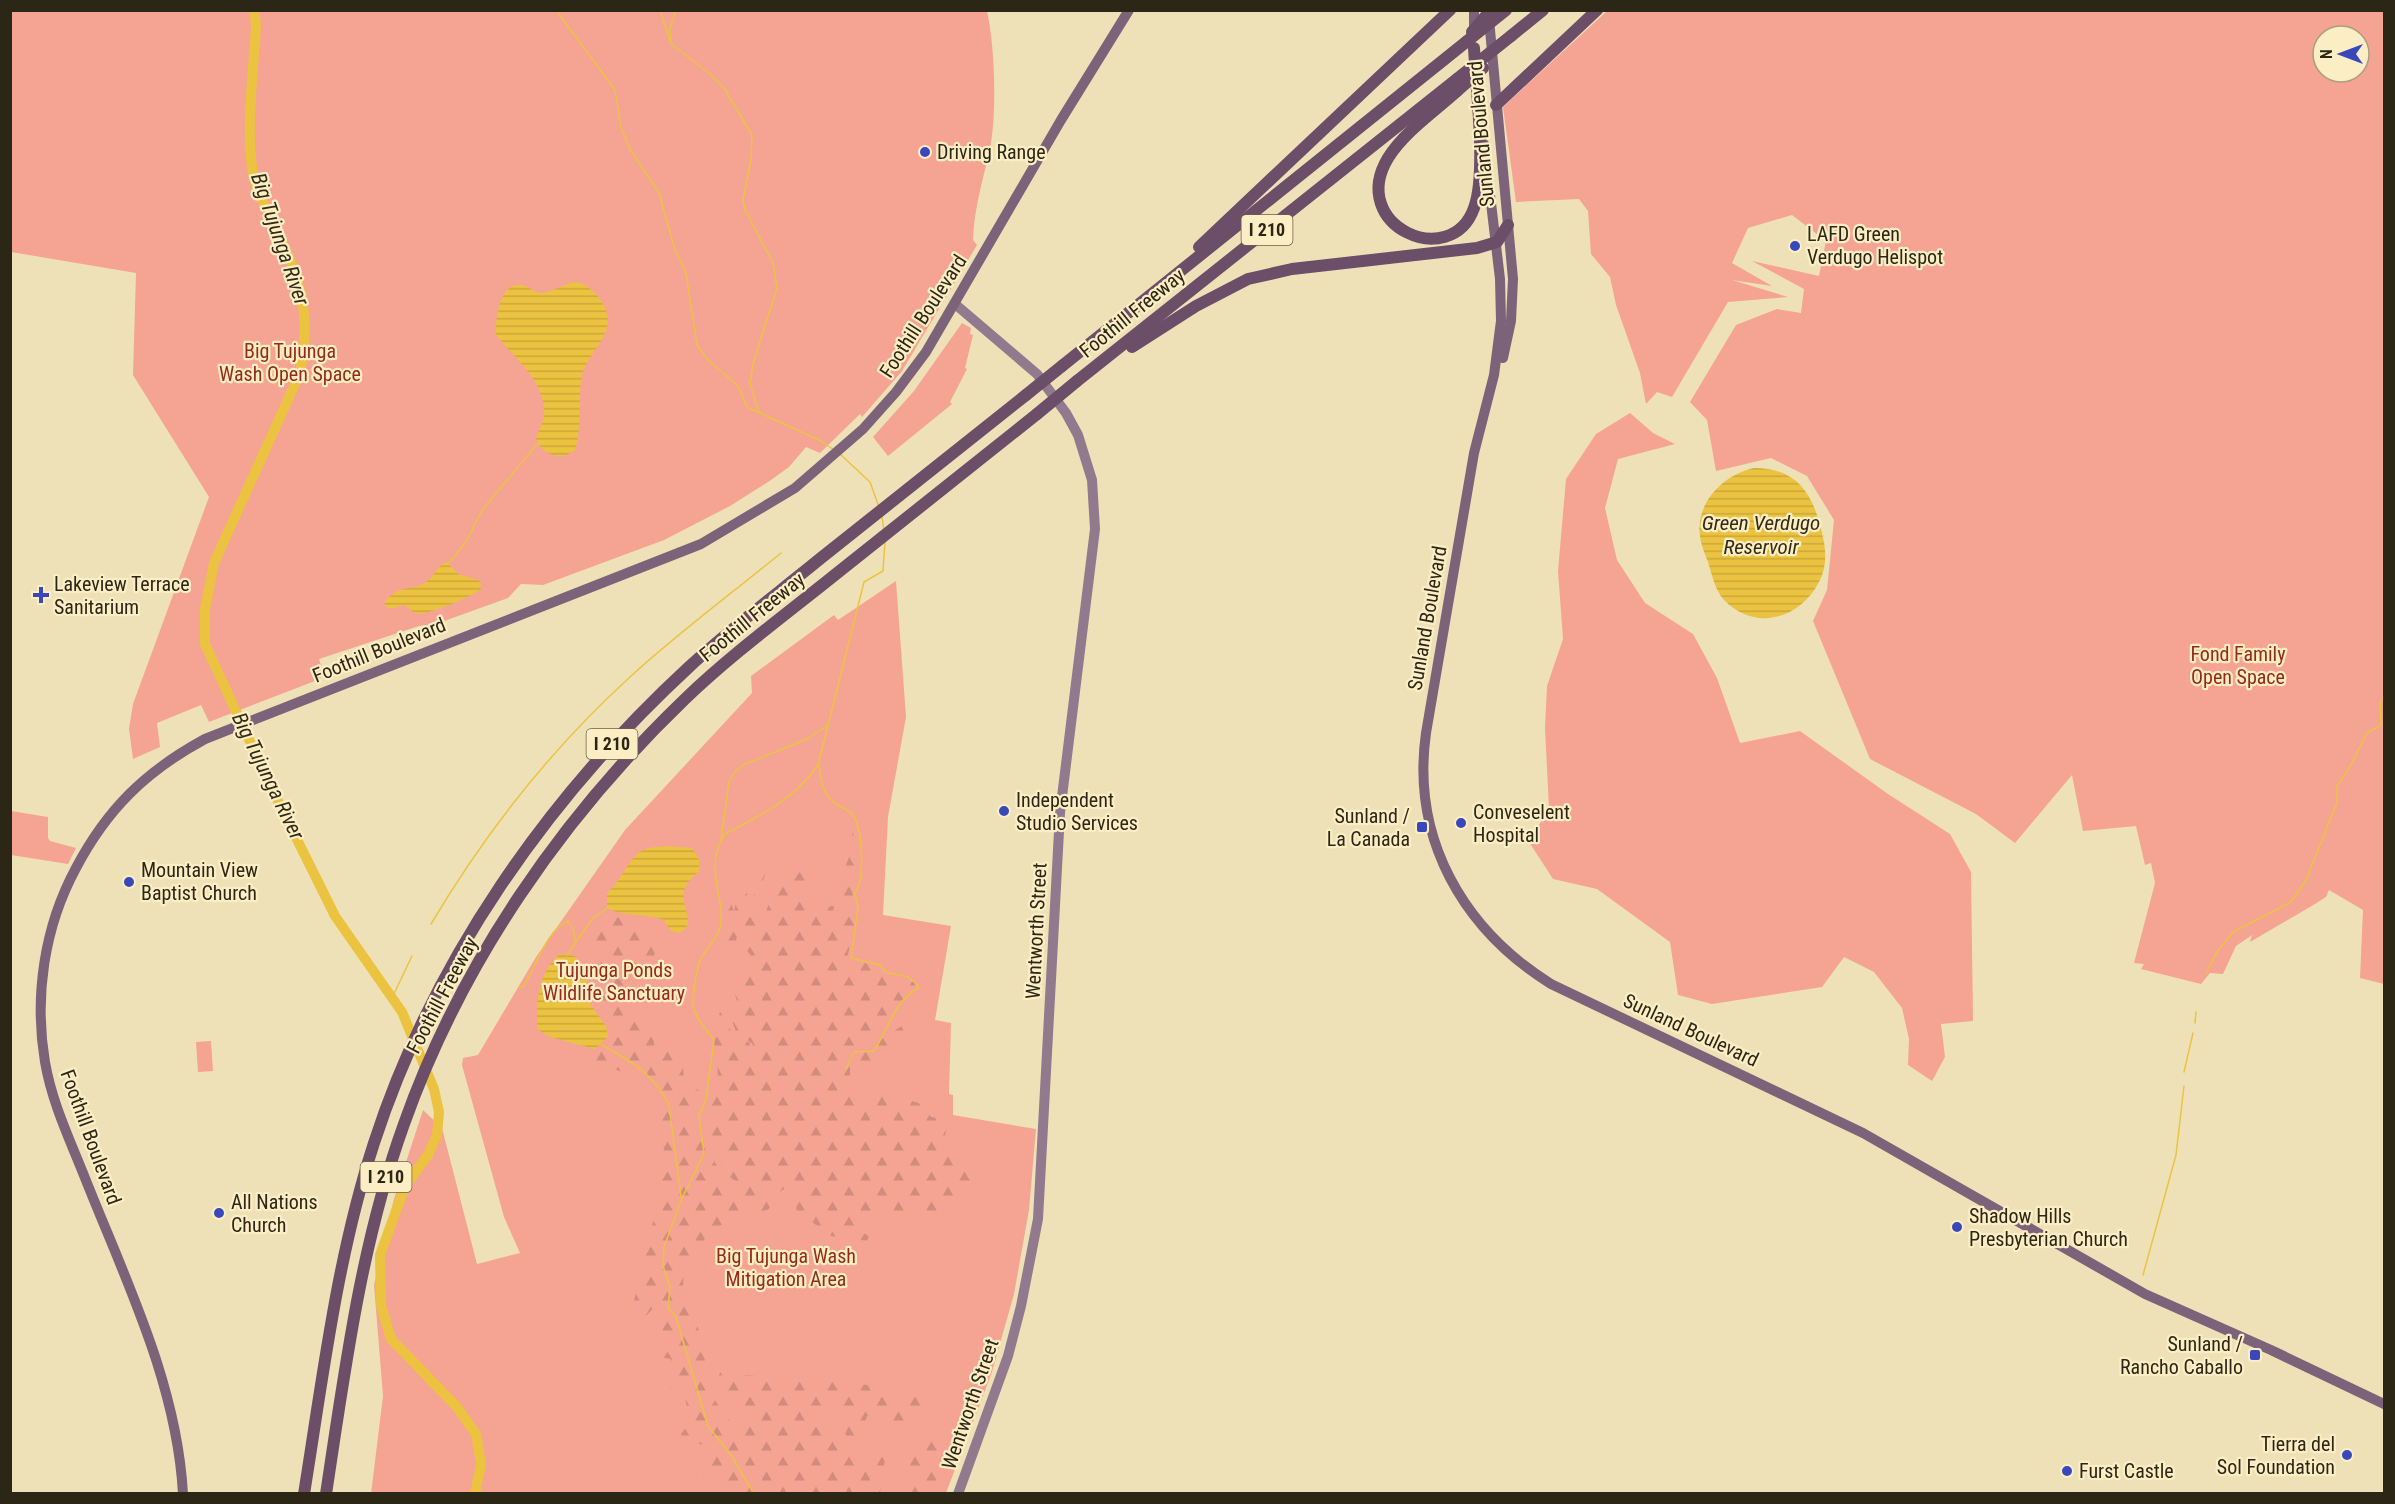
<svg xmlns="http://www.w3.org/2000/svg" width="2395" height="1504" viewBox="0 0 2395 1504" font-family="'Roboto Condensed',sans-serif">
	<style>
		.green { fill: #f5a393; fill-rule: evenodd }
		.forest { fill: url(#forest-firs) }
		.water { fill: url(#water-rules) }
		.lines { fill: none; stroke-linecap: round; stroke-linejoin: round }
		.stream { stroke: #ecc341; stroke-width: 1.5 }
		.river { stroke: #ecc341; stroke-width: 10 }
		.secondary { stroke: #917a8d; stroke-width: 10 }
		.primary { stroke: #7d6379; stroke-width: 10 }
		.motorway { stroke: #6c4e68; stroke-width: 12 }
		.motorway-bridge { stroke: #6c4e68; stroke-width: 12 }
		.poi-dot { fill: #3848bb; stroke: #fceec4; stroke-width: 2 }
		.labels { text-anchor: middle; stroke-width: 4.5; stroke-linejoin: round; paint-order: stroke }
		.shield { fill: #fceec4; stroke: #6a624b; stroke-width: 1.5 }
		.shield-label { font-size: 18px; font-weight: bold; fill: #2c2617 }
		.street-label { font-size: 20px; fill: #2c2617; stroke: #fceec4 }
		.poi-label { font-size: 20px; fill: #2c2617; stroke: #fceec4; text-anchor: start }
		.park-label { font-size: 20px; fill: #932a1b; stroke: #fceec4 }
		.water-label { font-size: 21px; font-style: italic; fill: #312a15; stroke: #fceec4 }
	</style>
	<defs>
		<pattern id="forest-firs" width="22" height="20" patternUnits="userSpaceOnUse" patternTransform="scale(1.5)"><rect width="22" height="20" fill="#f5a393"/><path d="M5 1l3.5 6h-7zM16 11l3.5 6h-7z" fill="#d28c7e"/></pattern>
		<pattern id="water-rules" width="6" height="5" patternUnits="userSpaceOnUse" patternTransform="scale(1.5)"><rect width="6" height="5" fill="#ecc341"/><path d="M0 2.5h6" fill="none" stroke="#cba738"/></pattern>
	</defs>
	<rect width="100%" height="100%" fill="#efe1b7"/>
	<g class="green">
		<path d="M10 11H987C995 46 997 113 990 149 983 180 974 208 973 240L977 245 902 371 862 417 860 414 820 453 806 447 789 467 771 480 730 506 664 540 543 585 521 584 508 598 436 624 419 626 319 659 323 671 320 679 209 722 201 705 157 723 160 747 133 759 129 729 133 704 209 497 133 375 136 273 11 252Z"/>
		<path d="M1607 11H2384V984L2360 978 2363 910 2329 890 2326 897 2315 904 2250 942 2252 935 2236 946 2223 974 2210 973 2201 984 2141 969 2144 964 2134 963 2155 883 2151 863 2145 865 2136 826 2083 831 2072 775 2015 843 1976 814 1870 759 1813 621 1827 590 1834 520 1807 476 1771 458 1716 471 1707 420 1690 402 1736 325 1777 309 1801 313 1804 289 1752 261 1819 276 1826 241 1792 215 1748 228 1732 263 1772 286 1732 280 1788 297 1728 302 1672 397 1657 392 1646 404 1640 373 1616 305 1610 277 1591 254 1588 211 1579 199 1516 202 1503 107ZM2323 36H2359V72H2323Z"/>
		<polygon points="962,323 971,328 970,334 973,335 965,368 967,369 950,402 952,404 888,456 873,437 914,391"/>
		<polygon points="1630,413 1653,433 1675,444 1618,459 1605,508 1617,560 1645,603 1693,634 1717,678 1740,743 1800,731 1888,794 1950,834 1971,872 1973,1021 1941,1024 1945,1057 1932,1081 1908,1065 1909,1039 1902,1008 1874,972 1844,957 1822,987 1712,1004 1678,995 1670,942 1597,889 1553,879 1529,842 1549,808 1545,728 1547,686 1563,639 1558,571 1566,479 1596,434"/>
		<polygon points="896,581 906,717 888,817 883,915 951,926 935,1020 951,1023 949,1094 953,1095 953,1115 1036,1129 1029,1210 1014,1294 992,1372 946,1493 371,1494 383,1396 374,1285 394,1199 423,1110 442,1128 477,1264 520,1253 504,1217 462,1065 463,1058 478,1055 536,957 625,830 752,693 751,676 834,615 838,620"/>
		<polygon points="11,811 48,817 48,838 50,841 76,848 68,864 11,855"/>
		<polygon points="211,1041 213,1071 198,1072 196,1042"/>
	</g>
	<g class="forest">
		<path d="M852 832C862 849 861 875 852 892L857 911 847 959 881 967 882 974 906 977 915 983V987L893 1009 879 1041 915 1017 918 1018 909 1036 894 1042 881 1058 865 1064 851 1062C847 1079 854 1092 869 1097 879 1093 889 1091 897 1098L896 1094 904 1093 912 1101 924 1105 931 1117 945 1119 948 1123 944 1140 958 1146 974 1188 973 1193 963 1196 953 1211 884 1214 870 1221 859 1223V1231L869 1236 867 1241 831 1236 797 1211 791 1190 789 1187C780 1189 771 1200 769 1209L746 1218 738 1212C700 1241 671 1261 688 1313H693L696 1318 713 1398 734 1426 752 1420 753 1406H740L722 1392 719 1375 725 1362 729 1361 734 1369 745 1375 880 1386 918 1398 924 1412 920 1423 902 1431 887 1427 883 1416H867C863 1428 861 1438 849 1443 842 1432 847 1418 839 1406L833 1409 827 1420 829 1425H835L837 1431 833 1439 834 1445 871 1466 878 1463 879 1456 883 1455 885 1459 880 1493H725L719 1481 703 1477 708 1463 704 1457 710 1447 683 1439 681 1434 685 1429 702 1431 687 1409 685 1396 671 1388 668 1381 671 1359 660 1357 661 1307 657 1304 645 1317 640 1318 633 1305 656 1210 666 1132 661 1123 662 1097 656 1089 635 1076 589 1061 580 1050C608 1021 594 1002 602 966L590 946 591 935 604 917 639 918 644 921 657 943 650 973 632 1000 654 1025V1052L659 1059 664 1057 669 1047 680 1050 677 1059 683 1062C684 1086 682 1083 703 1092L694 1110 695 1122 708 1136 715 1163 724 1174 720 1181 691 1188 701 1190 716 1185 722 1189 725 1186 729 1192 736 1181C720 1175 708 1128 703 1111 727 1089 717 1051 706 1025L717 1028 714 1018 723 1017 719 1015 721 1009 718 998 721 992 727 994 728 1011H724L728 1016 731 1035 750 1043 748 1055 753 1044 737 1034 729 1013 733 1011 732 1004 737 1009 739 1006 732 986 739 976 745 960 753 958 743 946 750 945 747 939 736 938 737 947 734 944 732 952 721 953 730 917 727 906 730 899 734 912 737 897 748 893 740 907 747 910 767 869 756 901 757 915 764 916 782 872 786 871 792 877 799 873 807 857 806 877 811 894 807 917 808 932H810L814 911 825 894 827 898 825 907 834 906 831 928 838 917 835 893 853 847Z"/>
		<path d="M938 1438 958 1451 941 1491 939 1493H903C903 1471 915 1445 938 1438Z"/>
	</g>
	<g class="water">
		<path d="M577 282C589 286 595 292 602 302 622 334 584 351 581 381 578 404 582 429 575 450 561 462 543 455 536 439 538 431 543 424 544 416 547 382 514 358 496 335 495 322 499 283 520 285 527 285 534 293 542 293 554 292 565 283 577 282Z"/>
		<path d="M1754 468C1796 468 1812 492 1821 529 1826 547 1828 565 1819 582 1800 619 1755 632 1724 600 1715 590 1712 575 1708 562 1705 554 1701 545 1700 536 1695 503 1724 474 1754 468Z"/>
		<path d="M446 562 458 574 480 581 481 589C473 596 425 617 415 613 411 611 408 607 404 605L391 609 385 606V601C402 583 410 592 425 583 434 577 436 567 446 562Z"/>
		<path d="M667 846 692 848 699 859V871C693 877 686 882 684 891 680 907 699 926 678 933L670 930 664 920C646 913 623 917 607 908V893C623 880 627 859 643 850 649 847 660 847 667 846Z"/>
		<path d="M560 954 575 956 590 988V1004L606 1026 608 1037 595 1049 550 1037 537 1029C537 1000 537 974 560 954Z"/>
	</g>
	<g class="lines">
		<g class="stream">
			<polyline points="556,10 615,90 621,127 630,149 659,193 674,247 686,273 697,345 707,359 738,386 747,407 821,441 834,450"/>
			<polyline points="660,10 670,41"/>
			<polyline points="676,10 670,28 671,44 709,73 724,88 752,135 751,160 743,200 745,210 773,263 777,288 753,364 750,384 759,412"/>
			<polyline points="840,454 870,482 879,507"/>
			<polyline points="882,517 884,530"/>
			<polyline points="448,564 466,542 482,510 538,443"/>
			<path d="M819 766C821 781 823 795 836 804 841 807 849 810 852 814 863 828 865 879 855 893L858 908 851 958 880 965 885 972 908 977 918 985V988C894 1002 889 1028 874 1051L854 1052 846 1069"/>
			<polyline points="721,839 729,782 734,773 743,765 807,739 828,725"/>
			<path d="M431 924C485 833 551 749 630 677 678 633 731 594 781 553"/>
			<polyline points="567,955 592,919 607,908"/>
			<polyline points="2206,973 2217,952 2233,932 2291,902 2306,880 2337,803 2337,786 2347,772 2367,733 2381,725 2380,703 2384,696"/>
			<path d="M519 987H523C536 967 547 929 568 921L573 929 575 940"/>
			<polyline points="392,998 412,956"/>
			<polyline points="2195,1023 2196,1012"/>
			<path d="M602 1045C631 1061 654 1074 669 1105L681 1197"/>
			<polyline points="2184,1072 2193,1033"/>
			<polyline points="2143,1275 2176,1155 2184,1086"/>
			<path d="M754 1494 731 1455 708 1426 676 1317 668 1308 670 1287 663 1266 664 1247 682 1198 704 1154 699 1115 706 1100 714 1040C705 1028 692 1015 693 1000 694 988 697 965 703 955 709 945 716 940 720 928 727 899 702 869 725 834 761 816 795 798 818 765L864 582 883 571 885 541"/>
		</g>
		<path class="river" d="M254 10 256 25C254 71 243 142 256 186 261 200 269 214 276 228 302 284 311 311 300 373L214 563 205 609V644L270 785 335 916 402 1012 434 1089 439 1112 437 1135 428 1155 405 1186 380 1255 381 1305 391 1339 456 1406 476 1434 481 1464 475 1494"/>
		<polyline class="secondary" points="955,304 1037,374 1066,413 1078,435 1092,480 1095,529 1060,813 1038,1219 1021,1306 1008,1356 958,1494"/>
		<g class="primary">
			<polyline points="1489,19 1513,279 1511,321 1503,358"/>
			<polyline points="1474,33 1474,10"/>
			<path d="M1484 144 1500 279 1501 321 1494 375 1474 453 1426 733C1411 839 1463 929 1551 984L1863 1133 2145 1294 2271 1350 2384 1404"/>
			<path d="M183 1494C177 1383 125 1279 85 1178 70 1140 52 1103 45 1062 34 997 44 927 76 868 107 809 146 771 205 739L701 544 795 488 863 429 896 392 926 352 1061 120 1129 10"/>
		</g>
		<g class="motorway">
			<polyline points="1511,36 1543,10"/>
			<path d="M1457 91C1435 111 1404 132 1388 158 1347 226 1451 272 1474 208 1487 174 1476 88 1474 48"/>
			<polyline points="1496,105 1597,10"/>
			<polyline points="1199,247 1450,10"/>
			<polyline points="1132,347 1196,306 1248,279 1292,269 1477,248 1497,242 1508,225"/>
			<polyline points="1062,366 1466,42"/>
			<polyline points="1077,381 1457,79"/>
			<path d="M304 1494C323 1376 337 1257 374 1143 433 961 548 797 689 667 731 628 777 594 821 558 889 504 957 450 1026 395"/>
			<path d="M326 1494C345 1369 361 1243 404 1124 461 963 562 817 685 699 732 654 785 615 836 574 903 520 970 467 1037 414"/>
		</g>
		<g class="motorway-bridge">
			<polyline points="1472,32 1491,10"/>
			<polyline points="1466,42 1506,10"/>
			<polyline points="1457,79 1511,36"/>
			<polyline points="1457,91 1483,68"/>
			<polyline points="1026,395 1062,366"/>
			<polyline points="1037,414 1077,381"/>
		</g>
	</g>
	<g class="poi-dot">
		<circle cx="925" cy="152" r="6"/>
		<circle cx="1795" cy="246" r="6"/>
		<path d="M38 586h6v6h6v6h-6v6h-6v-6h-6v-6h6z"/>
		<circle cx="1004" cy="811" r="6"/>
		<circle cx="1461" cy="823" r="6"/>
		<rect x="1416" y="821" width="12" height="12" rx="3"/>
		<circle cx="129" cy="882" r="6"/>
		<circle cx="219" cy="1213" r="6"/>
		<circle cx="1957" cy="1227" r="6"/>
		<rect x="2249" y="1349" width="12" height="12" rx="3"/>
		<circle cx="2347" cy="1455" r="6"/>
		<circle cx="2067" cy="1471" r="6"/>
	</g>
	<g class="labels">
		<g class="shield">
			<rect x="1241.5" y="215" width="51" height="30" rx="4.5"/>
			<rect x="586.5" y="729" width="51" height="30" rx="4.5"/>
			<rect x="360.5" y="1162" width="51" height="30" rx="4.5"/>
		</g>
		<g class="shield-label">
			<text x="1267" y="236">I 210</text>
			<text x="612" y="750">I 210</text>
			<text x="386" y="1183">I 210</text>
		</g>
		<g class="street-label">
			<text transform="translate(1481 134) rotate(-95)" y="7">Sunland Boulevard</text>
			<text transform="translate(1132 313) rotate(-39)" y="7">Foothill Freeway</text>
			<text transform="translate(923 316) rotate(-57)" y="7">Foothill Boulevard</text>
			<text transform="translate(752 617) rotate(-39)" y="7">Foothill Freeway</text>
			<text transform="translate(1427 618) rotate(-80)" y="7">Sunland Boulevard</text>
			<text transform="translate(379 650) rotate(-22)" y="7">Foothill Boulevard</text>
			<text transform="translate(1036 931) rotate(-87)" y="7">Wentworth Street</text>
			<text transform="translate(442 995) rotate(-62)" y="7">Foothill Freeway</text>
			<text transform="translate(1691 1030) rotate(25)" y="7">Sunland Boulevard</text>
			<text transform="translate(91 1137) rotate(70)" y="7">Foothill Boulevard</text>
			<text transform="translate(970 1404) rotate(-71)" y="7">Wentworth Street</text>
		</g>
		<g class="poi-label">
			<text x="937" y="159">Driving Range</text>
			<text x="1807" y="241">LAFD Green<tspan x="1807" dy="23">Verdugo Helispot</tspan></text>
			<text x="54" y="591">Lakeview Terrace<tspan x="54" dy="23">Sanitarium</tspan></text>
			<text x="1016" y="807">Independent<tspan x="1016" dy="23">Studio Services</tspan></text>
			<text x="1473" y="819">Conveselent<tspan x="1473" dy="23">Hospital</tspan></text>
			<text x="1410" y="823" text-anchor="end">Sunland /<tspan x="1410" dy="23">La Canada</tspan></text>
			<text x="141" y="877">Mountain View<tspan x="141" dy="23">Baptist Church</tspan></text>
			<text x="231" y="1209">All Nations<tspan x="231" dy="23">Church</tspan></text>
			<text x="1969" y="1223">Shadow Hills<tspan x="1969" dy="23">Presbyterian Church</tspan></text>
			<text x="2243" y="1351" text-anchor="end">Sunland /<tspan x="2243" dy="23">Rancho Caballo</tspan></text>
			<text x="2335" y="1451" text-anchor="end">Tierra del<tspan x="2335" dy="23">Sol Foundation</tspan></text>
			<text x="2079" y="1478">Furst Castle</text>
		</g>
		<g class="park-label">
			<text x="290" y="358">Big Tujunga<tspan x="290" dy="23">Wash Open Space</tspan></text>
			<text x="2238" y="661">Fond Family<tspan x="2238" dy="23">Open Space</tspan></text>
			<text x="614" y="977">Tujunga Ponds<tspan x="614" dy="23">Wildlife Sanctuary</tspan></text>
			<text x="786" y="1263">Big Tujunga Wash<tspan x="786" dy="23">Mitigation Area</tspan></text>
		</g>
		<g class="water-label">
			<text transform="translate(280 239) rotate(71)" y="7">Big Tujunga River</text>
			<text x="1761" y="530">Green Verdugo<tspan x="1761" dy="24">Reservoir</tspan></text>
			<text transform="translate(268 776) rotate(64)" y="7">Big Tujunga River</text>
		</g>
	</g>
	<rect width="2395" height="1504" fill="none" stroke="#2c2617" stroke-width="24"/>
	<g transform="translate(2341 54) rotate(270)"><circle r="28" fill="#fceec4" stroke="#a99e7f" stroke-width="1.5"/>
	<path d="M0-4.5L10 22L0 15L-10 22Z" fill="#3848bb"/>
	<text y="-9" font-size="16" font-weight="bold" text-anchor="middle" fill="#2c2617">N</text>
	</g>
</svg>
